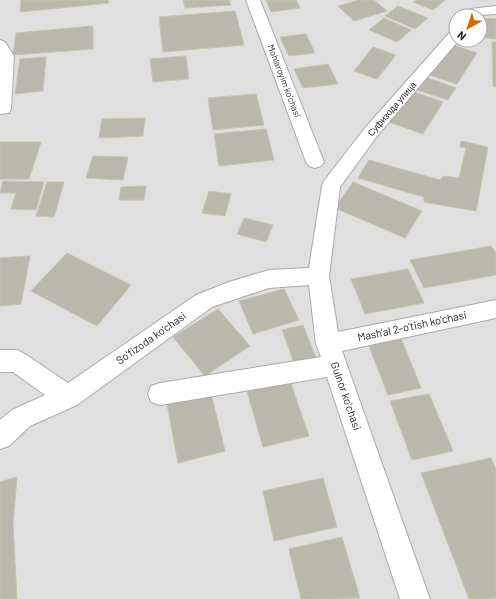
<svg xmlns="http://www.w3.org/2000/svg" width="496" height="599" viewBox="0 0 496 599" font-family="Barlow,sans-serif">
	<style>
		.residential { fill: #e0dfdf; fill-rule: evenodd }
		.building { fill: #b9b8aa; stroke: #c5c4aa }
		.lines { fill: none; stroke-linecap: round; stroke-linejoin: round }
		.minor-casing { stroke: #a9a9a9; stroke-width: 2 }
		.minor { fill: #fff; fill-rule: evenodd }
		.labels { text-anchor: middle; stroke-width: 3; stroke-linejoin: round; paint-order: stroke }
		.far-street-label { font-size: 9px; fill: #222; stroke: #fff }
		.street-label { font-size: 11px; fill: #222; stroke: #fff }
	</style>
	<rect width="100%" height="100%" fill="#f1f2e8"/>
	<path class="residential" d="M0 0H496V599H0ZM456 16H480V40H456Z"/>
	<g class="building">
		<polygon points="21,0 108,0 109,3 20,12"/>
		<polygon points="183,0 229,0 231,5 185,8"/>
		<polygon points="266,0 296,0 300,8 271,12"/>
		<polygon points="359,0 374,0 387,11 354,21 338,6"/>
		<polygon points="416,0 445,0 433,10 413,2"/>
		<polygon points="398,6 428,18 415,29 385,16"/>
		<polygon points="235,11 244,45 163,52 159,17"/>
		<polygon points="384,18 411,30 397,42 369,30"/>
		<polygon points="480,18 496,19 496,39 480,37"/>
		<polygon points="93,26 93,49 13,55 16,33"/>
		<polygon points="306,34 315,53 289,56 280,37"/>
		<polygon points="492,42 496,42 496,87 493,86"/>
		<polygon points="450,44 477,53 457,84 429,75"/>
		<polygon points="373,47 396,55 377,79 354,71"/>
		<polygon points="186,56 189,79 153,82 150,59"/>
		<polygon points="46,57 43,91 15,94 20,59"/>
		<polygon points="328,64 338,84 303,88 294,69"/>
		<polygon points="425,77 456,88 448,100 417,90"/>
		<polygon points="408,90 443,102 423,134 386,121"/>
		<polygon points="256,94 264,125 213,130 208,98"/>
		<polygon points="145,118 143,136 99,138 102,119"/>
		<polygon points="266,129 274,160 219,166 214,134"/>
		<polygon points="461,141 488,147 476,211 424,202 424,197 358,178 369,160 440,180 444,176 459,178 466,148 460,147"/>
		<polygon points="0,142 41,142 29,179 0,179"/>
		<polygon points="93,156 128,157 123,180 86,178"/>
		<polygon points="3,181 44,182 36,210 11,209 16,193 0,193"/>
		<polygon points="47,182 64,182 54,217 36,216"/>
		<polygon points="353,182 422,211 405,238 335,208"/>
		<polygon points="146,186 144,200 119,200 121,187"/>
		<polygon points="209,191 231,194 225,216 202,213"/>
		<polygon points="244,218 273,225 266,242 237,234"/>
		<polygon points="491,246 496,253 496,275 424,288 410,260"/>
		<polygon points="67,253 131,285 97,326 31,291"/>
		<polygon points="30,256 21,304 0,306 0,258"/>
		<polygon points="408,269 424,303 365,314 351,279"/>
		<polygon points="284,289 299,320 253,334 239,301"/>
		<polygon points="218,309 250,346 205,376 173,337"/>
		<polygon points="303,325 318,363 296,368 282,330"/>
		<polygon points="401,338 421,388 388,395 368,344"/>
		<polygon points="290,381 309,436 263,447 247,391"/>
		<polygon points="211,394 225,451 178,463 167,404"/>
		<polygon points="429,394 453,451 412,460 390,401"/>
		<polygon points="491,458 496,470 496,598 469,599 421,473"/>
		<polygon points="17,477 13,523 17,599 0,599 0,482"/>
		<polygon points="323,478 337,527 274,541 263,491"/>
		<polygon points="342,537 360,598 301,599 289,549"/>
	</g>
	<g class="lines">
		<g class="minor-casing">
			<g id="minor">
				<polygon points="246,0 260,0 324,162 321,166 315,168 309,166 306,162"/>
				<polygon points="496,6 496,14 465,16 470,9"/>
				<polygon points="456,30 456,40 459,40 377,136 340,187 329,276 338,332 496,300 496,318 342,351 430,599 400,599 327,377 160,405 151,402 148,394 151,386 160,383 321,357 316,344 309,285 269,288 212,307 77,405 30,426 9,446 0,449 0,420 12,410 45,395 13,372 0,372 0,350 17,350 25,354 68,383 196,295 229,282 269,270 309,268 322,186 324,181 365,128 451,31"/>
				<polygon points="0,40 5,42 14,56 11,109 9,113 0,114"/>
			</g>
		</g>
		<use href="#minor" class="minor"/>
	</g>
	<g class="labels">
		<g class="far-street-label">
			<text transform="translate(284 81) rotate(69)" y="3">Mohlaroyim ko'chasi</text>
			<text transform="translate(392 109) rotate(-49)" y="3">Суфизода улица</text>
		</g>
		<g class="street-label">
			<text transform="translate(412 326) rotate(-12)" y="4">Mash'al 2-o'tish ko'chasi</text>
			<text transform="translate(151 338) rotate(-35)" y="4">So'fizoda ko'chasi</text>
			<text transform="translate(346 396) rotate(71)" y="4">Gulnor koʻchasi</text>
		</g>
	</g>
	<g transform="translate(468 28) rotate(219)"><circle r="19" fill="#ffffff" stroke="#a7a7a7"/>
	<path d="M0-3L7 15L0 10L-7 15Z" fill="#d46c00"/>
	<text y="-6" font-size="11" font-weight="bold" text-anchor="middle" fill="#222222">N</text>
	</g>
</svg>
